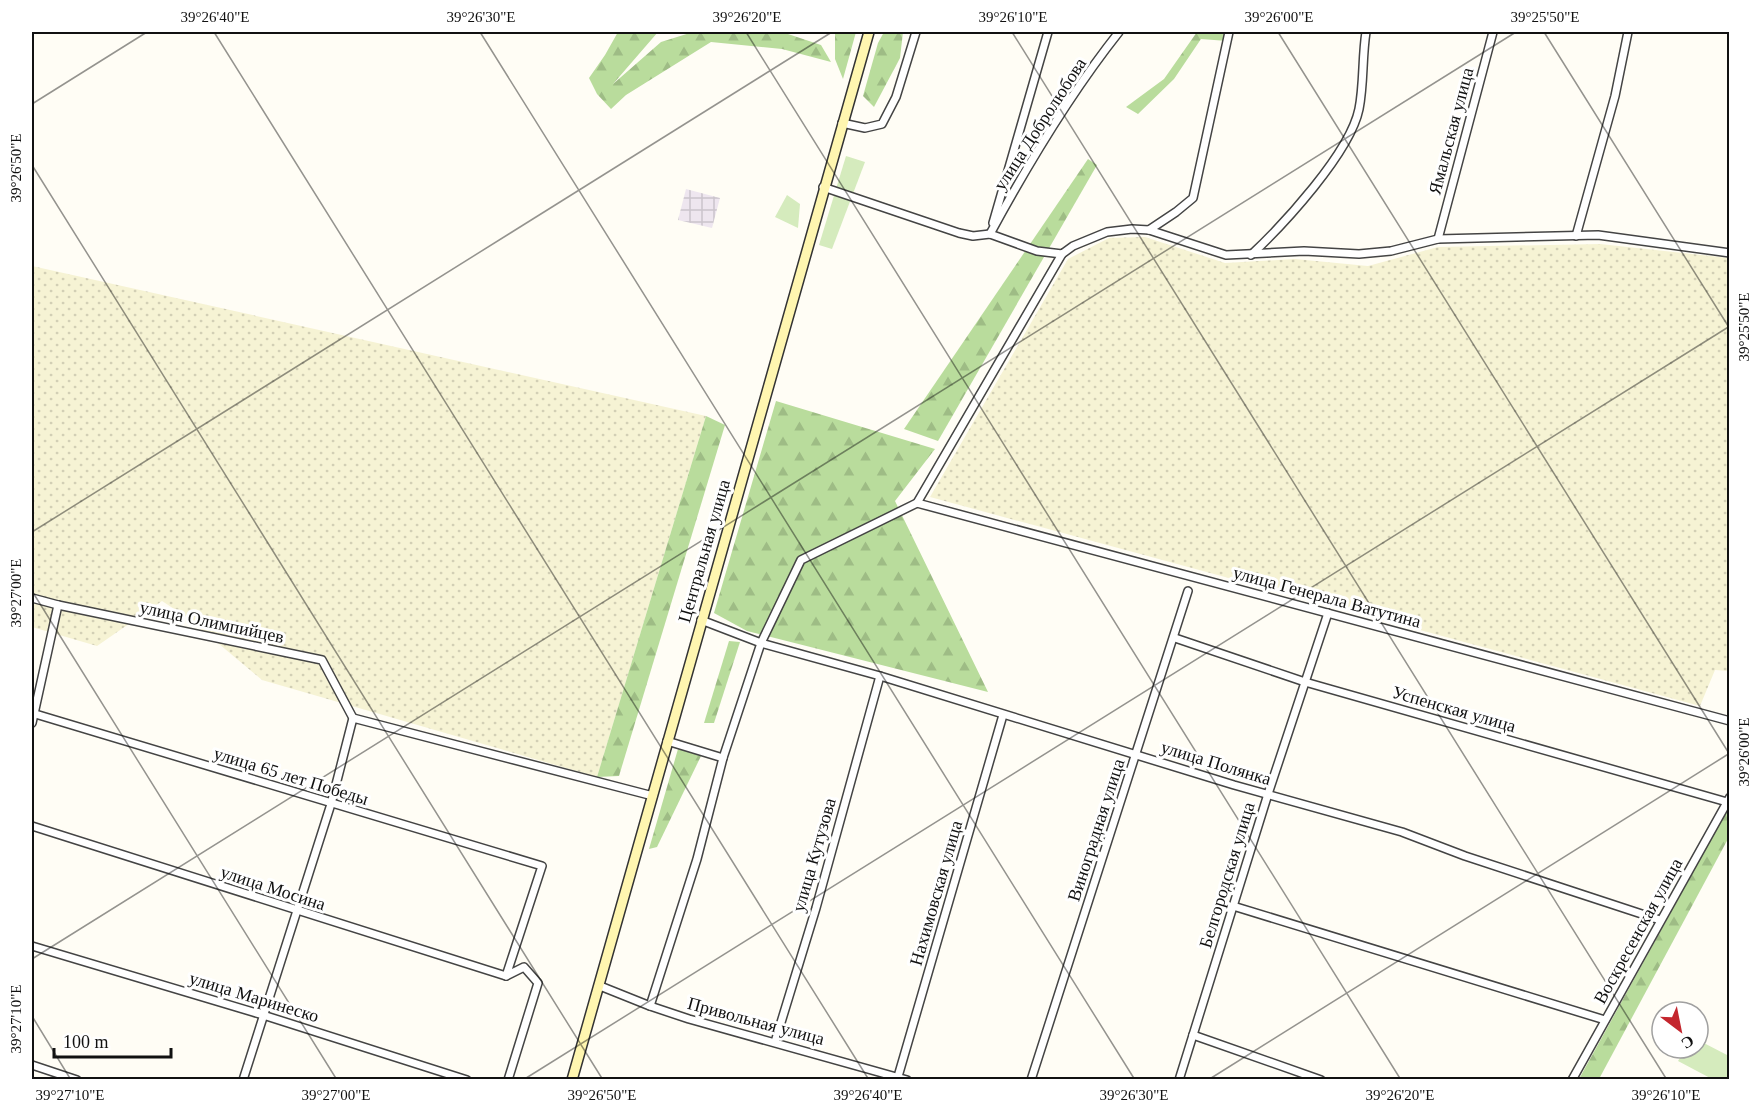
<svg xmlns="http://www.w3.org/2000/svg" width="1761" height="1111" viewBox="0 0 1761 1111" font-family="Georgia,serif">
	<style>
		.industrial { fill: url(#industrial-grid) }
		.farmland { fill: url(#farmland-dots) }
		.grass { fill: #d5ebbd }
		.forest { fill: url(#forest-firs) }
		.lines { fill: none; stroke-linecap: round; stroke-linejoin: round }
		.minor-casing { stroke: #444; stroke-width: 10 }
		.secondary-casing { stroke: #333; stroke-width: 12 }
		.minor { stroke: #fff; stroke-width: 7 }
		.secondary { stroke: #fff6b0; stroke-width: 9 }
		.ticks { fill: none; stroke: #111; stroke-width: 1.5; stroke-opacity: 0.45 }
		.labels { text-anchor: middle; stroke-width: 6; stroke-linejoin: round; paint-order: stroke }
		.street-label { font-size: 18px; fill: #111; stroke: #fff }
		.neatline { fill: none; stroke: #111; stroke-width: 2 }
		.ticks-label { font-size: 15px; text-anchor: middle; fill: #111 }
	</style>
	<defs>
		<pattern id="industrial-grid" width="8" height="8" patternUnits="userSpaceOnUse" patternTransform="scale(1.5)"><rect width="8" height="8" fill="#eee6ef"/><path d="M0 4h8M4 0v8" fill="none" stroke="#cbc4cc"/></pattern>
		<pattern id="farmland-dots" width="8" height="8" patternUnits="userSpaceOnUse" patternTransform="scale(1.5)"><rect width="8" height="8" fill="#f6f3d4"/><path d="M2 2h.1M6 6h.1" fill="none" stroke="#d2cfb5" stroke-width="1.8" stroke-linecap="round"/></pattern>
		<pattern id="forest-firs" width="22" height="20" patternUnits="userSpaceOnUse" patternTransform="scale(1.5)"><rect width="22" height="20" fill="#b9dc9c"/><path d="M5 1l3.5 6h-7zM16 11l3.5 6h-7z" fill="#9ebc85"/></pattern>
	</defs>
	<rect width="100%" height="100%" fill="#fffdf5"/>
	<polygon class="industrial" points="686,189 720,198 712,228 678,220"/>
	<g class="farmland">
		<polygon points="1145,237 1225,263 1295,259 1368,266 1438,247 1600,244 1729,258 1729,671 1715,670 1700,706 930,497 1068,259 1109,238"/>
		<polygon points="32,266 706,416 597,777 262,680 188,618 162,601 97,646 32,627"/>
	</g>
	<g class="grass">
		<polygon points="846,156 865,162 832,249 819,245"/>
		<polygon points="787,195 800,204 798,228 775,217"/>
		<polygon points="1698,1040 1729,1056 1728,1079 1712,1079 1678,1061 1686,1048 1698,1048"/>
	</g>
	<g class="forest">
		<polygon points="618,32 658,32 613,84 661,42 693,32 782,32 821,45 831,62 782,49 711,42 626,95 611,109 597,94 589,78 605,55"/>
		<polygon points="835,32 856,32 843,79 835,59"/>
		<polygon points="884,32 903,32 900,58 874,107 863,96 878,43"/>
		<polygon points="1197,32 1226,32 1227,41 1201,39 1174,79 1138,114 1126,107 1164,79"/>
		<polygon points="1088,159 1097,165 938,441 904,429"/>
		<polygon points="776,401 935,449 895,501 988,692 747,631 714,613"/>
		<polygon points="706,416 725,425 619,776 597,777"/>
		<polygon points="729,641 740,642 714,723 704,723"/>
		<polygon points="678,749 701,756 657,847 649,849"/>
		<polygon points="1729,807 1729,837 1599,1079 1579,1079"/>
	</g>
	<g class="lines">
		<g class="minor-casing">
			<g id="minor">
				<polyline points="842,123 865,128 882,124 896,97 916,32"/>
				<polyline points="823,187 959,233 973,236 990,234 1037,251 1062,254 1073,246 1107,232 1132,229 1149,230 1226,255 1304,251 1359,254 1391,251 1438,239 1598,235 1730,253"/>
				<polyline points="993,223 1048,32"/>
				<polyline points="1149,230 1176,212 1193,198 1229,32"/>
				<path d="M990 234C1028 164 1069 95 1119 32"/>
				<polyline points="1576,236 1615,96 1628,32"/>
				<polyline points="1438,239 1493,32"/>
				<path d="M1251 255C1283 225 1350 153 1359 109 1364 84 1362 57 1366 32"/>
				<polyline points="917,503 1730,721"/>
				<polyline points="32,598 58,605 322,660 353,718"/>
				<polyline points="701,620 761,643 880,676 1234,785 1402,832 1465,856 1660,920"/>
				<polyline points="1175,638 1305,682 1727,802"/>
				<polyline points="32,713 542,866 506,976 524,967 538,983 508,1080"/>
				<polyline points="32,723 58,605"/>
				<polyline points="667,741 723,758"/>
				<polyline points="32,826 506,976"/>
				<polyline points="1233,906 1605,1020"/>
				<polyline points="32,946 263,1015 467,1080"/>
				<polyline points="600,986 650,1006 689,1019 907,1080"/>
				<polyline points="650,1006 697,859 723,758 761,643 801,560 917,503 1062,254"/>
				<polyline points="1193,1035 1321,1080"/>
				<polyline points="775,1042 816,908 880,676"/>
				<polyline points="32,1065 77,1080"/>
				<polyline points="243,1080 331,804 353,718 653,796"/>
				<polyline points="897,1080 1003,715"/>
				<polyline points="1031,1080 1188,591"/>
				<polyline points="1179,1080 1268,794 1328,613"/>
				<polyline points="1572,1080 1730,797"/>
			</g>
		</g>
		<g class="secondary-casing">
			<polyline id="secondary" points="572,1080 869,32"/>
		</g>
		<use href="#minor" class="minor"/>
		<use href="#secondary" class="secondary"/>
	</g>
	<path class="ticks" d="M214 32 869 1080M480 32 1135 1080M746 32 1401 1080M1012 32 1667 1080M1278 32 1730 755M1544 32 1730 329M32 104 147 32M32 165 603 1080M32 532 832 32M32 591 337 1080M32 959 1516 32M32 1016 71 1080M523 1080 1730 326M1208 1080 1730 753"/>
	<g class="labels">
		<g class="street-label">
			<text transform="translate(1040 124) rotate(-57)" y="6">улица Добролюбова</text>
			<text transform="translate(1451 131) rotate(-75)" y="6">Ямальская улица</text>
			<text transform="translate(704 551) rotate(-74)" y="6">Центральная улица</text>
			<text transform="translate(1327 597) rotate(15)" y="6">улица Генерала Ватутина</text>
			<text transform="translate(212 622) rotate(12)" y="6">улица Олимпийцев</text>
			<text transform="translate(1454 709) rotate(16)" y="6">Успенская улица</text>
			<text transform="translate(1216 763) rotate(17)" y="6">улица Полянка</text>
			<text transform="translate(291 776) rotate(17)" y="6">улица 65 лет Победы</text>
			<text transform="translate(1096 830) rotate(-72)" y="6">Виноградная улица</text>
			<text transform="translate(814 855) rotate(-74)" y="6">улица Кутузова</text>
			<text transform="translate(1227 875) rotate(-73)" y="6">Белгородская улица</text>
			<text transform="translate(273 888) rotate(18)" y="6">улица Мосина</text>
			<text transform="translate(936 893) rotate(-74)" y="6">Нахимовская улица</text>
			<text transform="translate(1638 931) rotate(-61)" y="6">Воскресенская улица</text>
			<text transform="translate(254 997) rotate(17)" y="6">улица Маринеско</text>
			<text transform="translate(756 1021) rotate(15)" y="6">Привольная улица</text>
		</g>
	</g>
	<rect width="1761" height="1111" fill="none" stroke="#ffffff" stroke-width="66"/>
	<g transform="translate(1680 1030) rotate(148)"><circle r="28" fill="#ffffff" stroke="#a0a0a0" stroke-width="1.5"/>
	<path d="M0-4.5L10 22L0 15L-10 22Z" fill="#c4262e"/>
	<text y="-9" font-size="16" font-weight="bold" text-anchor="middle" fill="#111111">С</text>
	</g>
	<path d="M54 1048v9h117v-9" fill="none" stroke="#111111" stroke-width="3"/>
	<text x="63" y="1048" font-size="18" fill="#111111" stroke="#ffffff" stroke-width="4.5" paint-order="stroke">100 m</text>
	<rect x="33" y="33" width="1695" height="1045" class="neatline"/>
	<g class="ticks-label">
		<text x="215" y="22">39°26'40"E</text>
		<text x="481" y="22">39°26'30"E</text>
		<text x="747" y="22">39°26'20"E</text>
		<text x="1013" y="22">39°26'10"E</text>
		<text x="1279" y="22">39°26'00"E</text>
		<text x="1545" y="22">39°25'50"E</text>
		<text transform="translate(16 168) rotate(-90)" y="5">39°26'50"E</text>
		<text transform="translate(1744 327) rotate(-90)" y="5">39°25'50"E</text>
		<text transform="translate(16 593) rotate(-90)" y="5">39°27'00"E</text>
		<text transform="translate(1744 752) rotate(-90)" y="5">39°26'00"E</text>
		<text transform="translate(16 1019) rotate(-90)" y="5">39°27'10"E</text>
		<text x="70" y="1100">39°27'10"E</text>
		<text x="336" y="1100">39°27'00"E</text>
		<text x="602" y="1100">39°26'50"E</text>
		<text x="868" y="1100">39°26'40"E</text>
		<text x="1134" y="1100">39°26'30"E</text>
		<text x="1400" y="1100">39°26'20"E</text>
		<text x="1666" y="1100">39°26'10"E</text>
	</g>
</svg>
